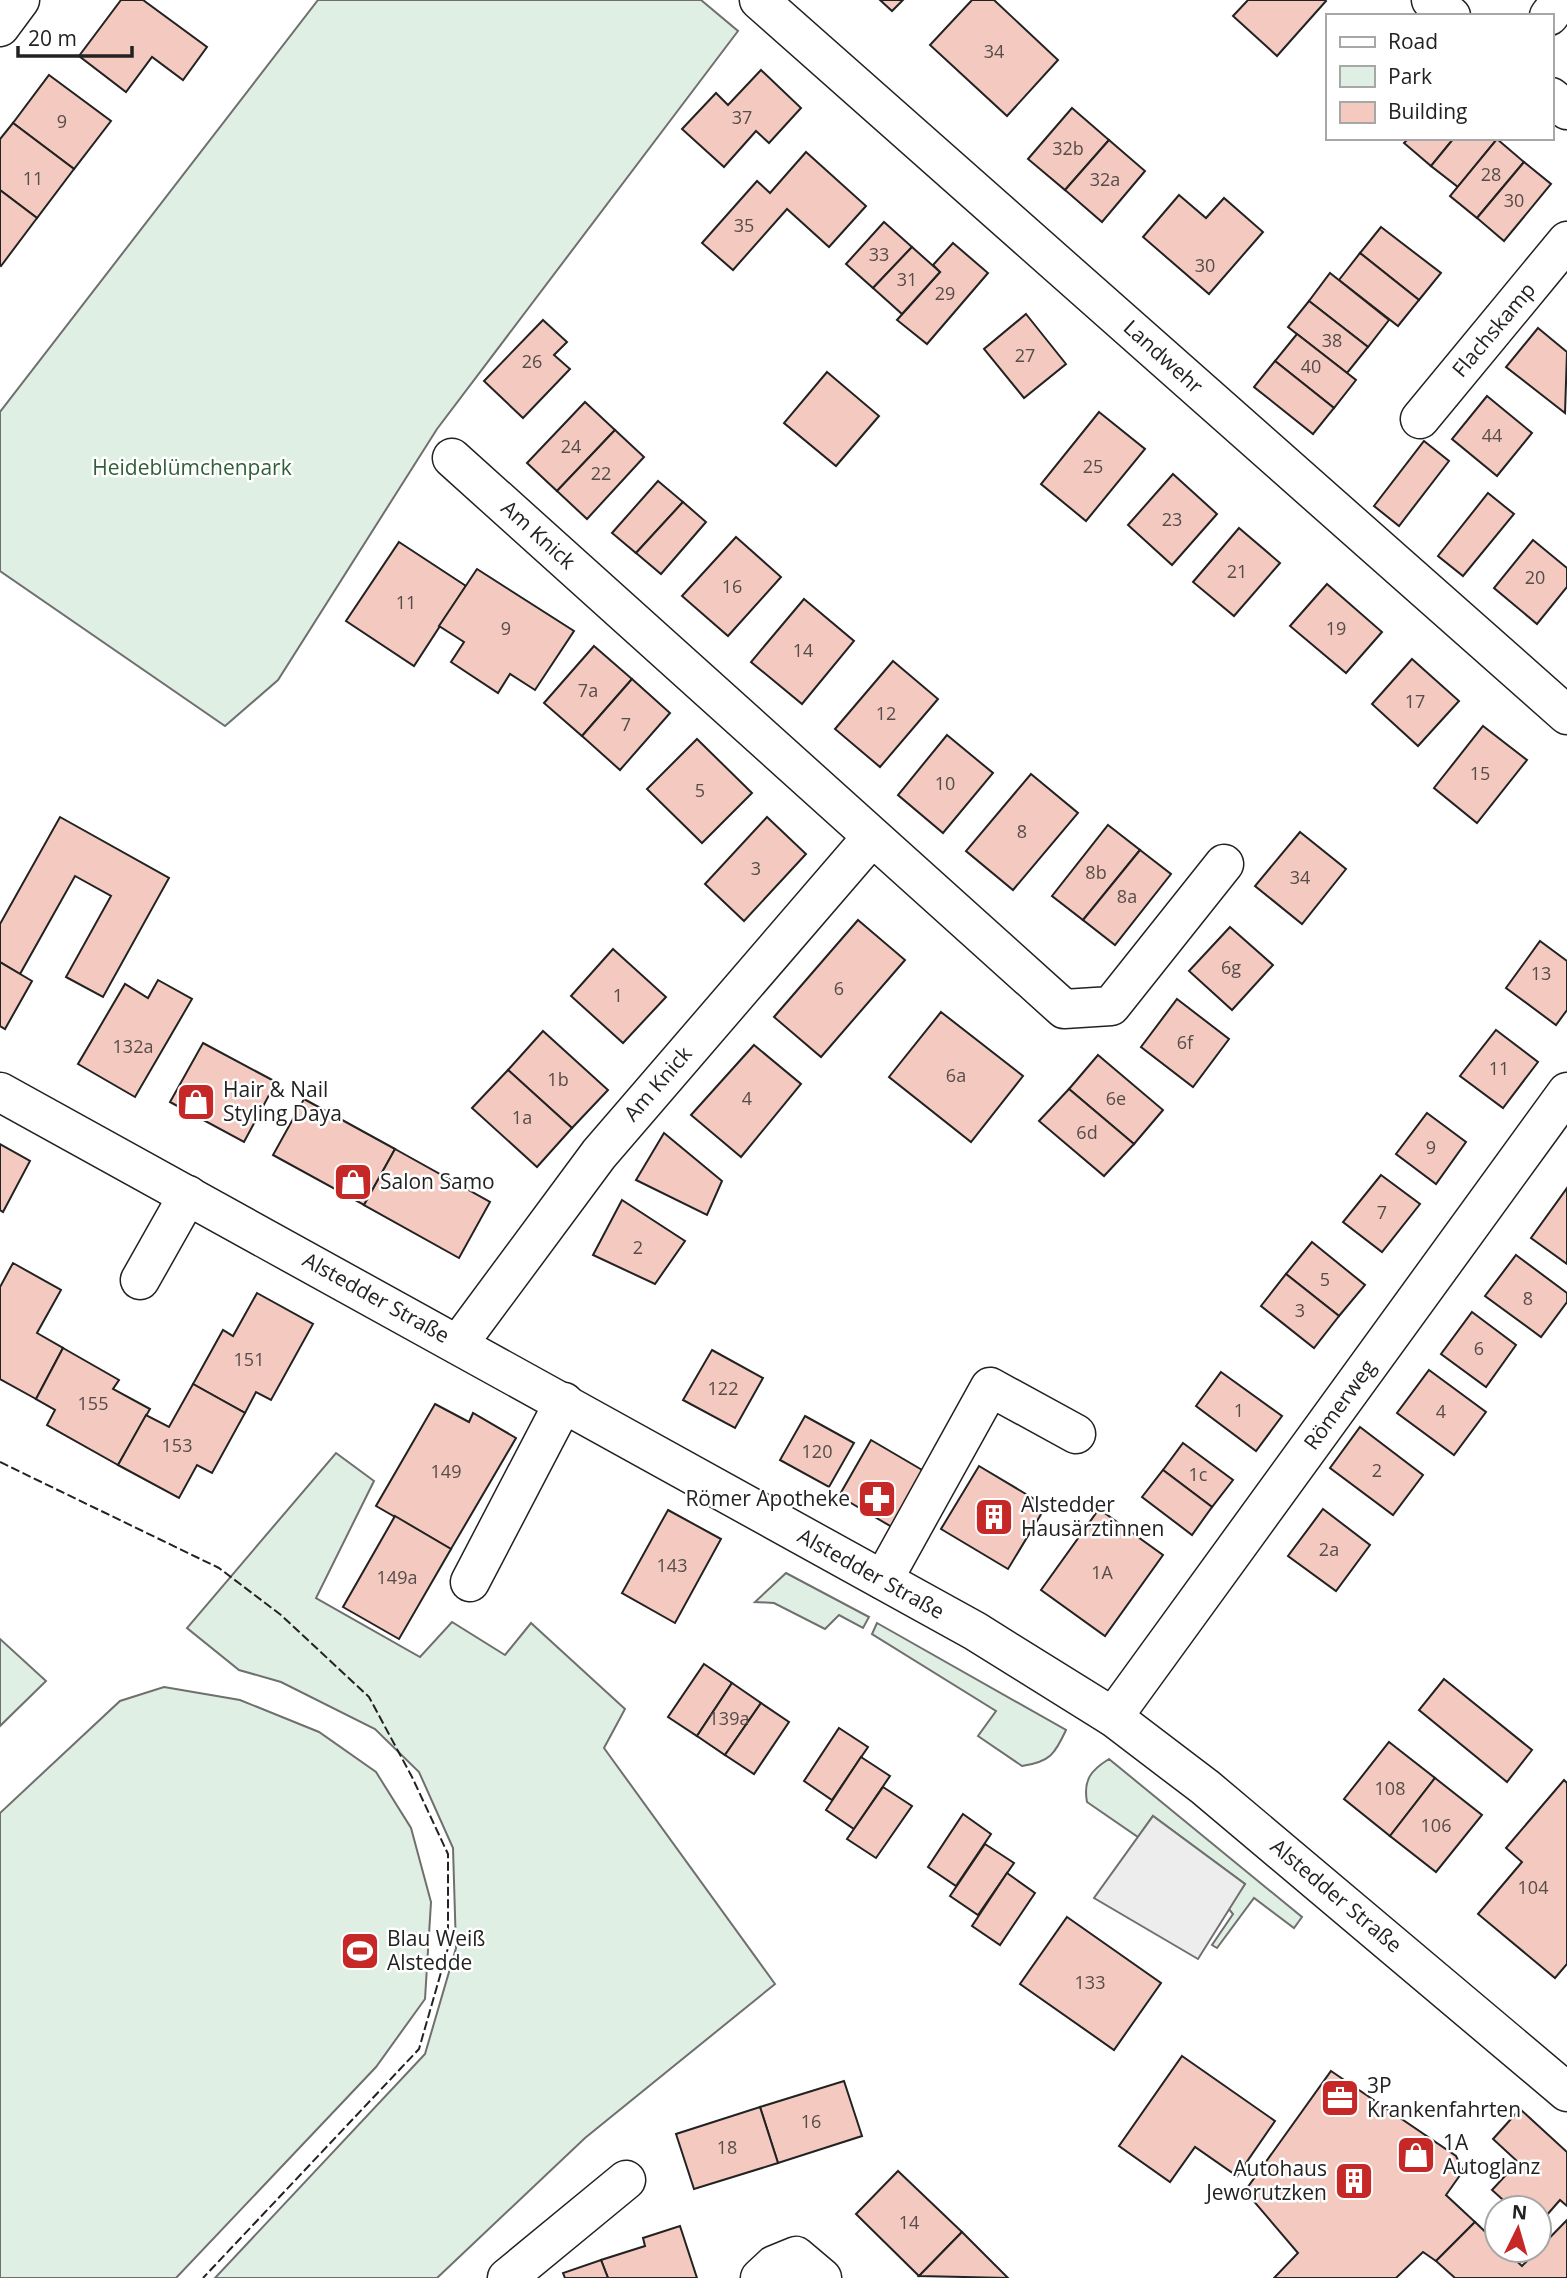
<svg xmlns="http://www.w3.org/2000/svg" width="1567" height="2278" viewBox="0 0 1567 2278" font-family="'Open Sans',sans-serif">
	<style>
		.green { fill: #e0efe3; stroke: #6f6f6f; stroke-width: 2 }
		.parking { fill: #ededed; stroke: #6f6f6f; stroke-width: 2 }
		.building { fill: #f3c9c0; stroke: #222; stroke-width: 2 }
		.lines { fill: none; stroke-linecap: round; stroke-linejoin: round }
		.minor-casing { stroke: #222; stroke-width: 41 }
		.minor { stroke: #fff; stroke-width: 38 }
		.fence { stroke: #222; stroke-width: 2; stroke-dasharray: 9 3.5; stroke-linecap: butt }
		.labels { text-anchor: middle; stroke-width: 5; stroke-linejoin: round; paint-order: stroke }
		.number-label { font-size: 18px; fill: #564c4a }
		.street-label { font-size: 21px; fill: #222; stroke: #fff }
		.park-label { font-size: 21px; fill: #2f5e38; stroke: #fff }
		.poi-label { font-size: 21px; fill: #222; stroke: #fff; text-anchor: start }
	</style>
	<rect width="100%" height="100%" fill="#fff"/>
	<g class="green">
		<polygon points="318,0 701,0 738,31 437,429 278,680 225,726 0,571 0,412"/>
		<polygon points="336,1453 374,1481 316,1598 420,1657 452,1622 505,1655 531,1623 625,1709 604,1748 775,1984 585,2138 437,2278 215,2278 425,2054 456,1948 453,1848 419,1772 375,1729 281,1682 239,1670 187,1628"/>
		<polygon points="786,1573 869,1617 863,1628 839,1615 825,1629 774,1603 755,1602"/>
		<path d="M877 1623 1066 1730C1055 1754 1050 1762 1022 1766L978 1736 996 1711 872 1634Z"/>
		<polygon points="0,1639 46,1681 0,1726"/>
		<polygon points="164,1687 240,1700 319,1732 376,1772 411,1828 431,1902 425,1999 376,2067 176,2278 0,2278 0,1813 120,1701"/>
		<path d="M1109 1759 1302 1917 1294 1928 1254 1898 1217 1948 1212 1945 1233 1914 1228 1908 1245 1884 1153 1816 1138 1837 1087 1802C1083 1780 1091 1770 1109 1759Z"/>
	</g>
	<polygon class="parking" points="1153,1816 1245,1884 1198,1959 1094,1898"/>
	<g class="building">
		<polygon points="121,0 143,0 207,47 183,80 152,57 126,92 79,56"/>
		<polygon points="880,0 903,0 892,11"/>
		<polygon points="972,0 994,0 1058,60 1007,116 930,45"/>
		<polygon points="1248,0 1325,0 1326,1 1277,56 1233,16"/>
		<polygon points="761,70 801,108 769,143 756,131 724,167 682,129 716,93 728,105"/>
		<polygon points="49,75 111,121 74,169 13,123"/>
		<polygon points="1072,108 1109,140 1065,190 1028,159"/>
		<polygon points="13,123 74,169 37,218 0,190 0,139"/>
		<polygon points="1409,138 1454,138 1431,166 1404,143"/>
		<polygon points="1454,138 1498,138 1458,187 1431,166"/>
		<polygon points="1497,139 1524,162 1477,218 1450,196"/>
		<polygon points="1109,140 1145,171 1102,222 1065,190"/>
		<polygon points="806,152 866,206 829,247 787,209 733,270 702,243 757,181 770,193"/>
		<polygon points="1524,162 1551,184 1504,241 1477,218"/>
		<polygon points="0,190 37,218 1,266 0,265"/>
		<polygon points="1179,195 1206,218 1224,198 1263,232 1209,294 1143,237"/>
		<polygon points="884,222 912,247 873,288 846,264"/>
		<polygon points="1381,227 1441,273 1419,300 1360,253"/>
		<polygon points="953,243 988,273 927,344 897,320 940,272 933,265"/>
		<polygon points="912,247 940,272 902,314 873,288"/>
		<polygon points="1360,253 1419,300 1398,326 1339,280"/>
		<polygon points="1330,273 1389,320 1368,347 1309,301"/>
		<polygon points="1309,301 1368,347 1347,373 1288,327"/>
		<polygon points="1026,314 1066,364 1024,398 984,349"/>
		<polygon points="543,320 567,342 554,355 570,369 523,418 484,381"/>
		<polygon points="1538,328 1567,352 1565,413 1506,367"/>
		<polygon points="1297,334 1356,380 1334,408 1275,361"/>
		<polygon points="1275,361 1334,408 1313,434 1254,387"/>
		<polygon points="827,372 879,416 836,466 784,423"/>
		<polygon points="1487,396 1532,433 1497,476 1452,439"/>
		<polygon points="585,402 615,430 557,491 527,463"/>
		<polygon points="1099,412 1145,449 1086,521 1041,484"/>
		<polygon points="615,430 644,457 587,519 557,491"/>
		<polygon points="1424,441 1449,461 1399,526 1374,506"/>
		<polygon points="1173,474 1217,514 1172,565 1128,525"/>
		<polygon points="658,481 683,502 636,553 612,533"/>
		<polygon points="1488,493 1514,514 1463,576 1438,556"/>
		<polygon points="683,502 706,522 661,574 636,553"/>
		<polygon points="1239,528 1280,563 1234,616 1193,582"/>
		<polygon points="736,537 781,577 728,636 682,596"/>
		<polygon points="1533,540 1567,568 1567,587 1537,624 1494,588"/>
		<polygon points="399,542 466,586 414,666 346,621"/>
		<polygon points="477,569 574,631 535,690 510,674 498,693 451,662 464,642 439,626"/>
		<polygon points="1327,584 1382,632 1346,673 1290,626"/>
		<polygon points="804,599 854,641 802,704 751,662"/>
		<polygon points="594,646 632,679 582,736 544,703"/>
		<polygon points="1412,659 1459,701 1418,746 1372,704"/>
		<polygon points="893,661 938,699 880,767 835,729"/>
		<polygon points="632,679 670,713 620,770 582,736"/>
		<polygon points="1483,726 1527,760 1477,823 1434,788"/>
		<polygon points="947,735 993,773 943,833 898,795"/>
		<polygon points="697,739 752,793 702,843 647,789"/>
		<polygon points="1031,774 1078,813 1013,890 966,851"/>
		<polygon points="60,817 169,878 103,997 66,977 111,896 75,876 20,974 0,962 0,924"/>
		<polygon points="767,817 806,854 744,921 705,884"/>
		<polygon points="1108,825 1140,850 1083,920 1052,896"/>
		<polygon points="1300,832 1346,869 1302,924 1255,886"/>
		<polygon points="1140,850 1171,874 1115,945 1083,920"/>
		<polygon points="858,920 905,960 821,1057 774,1017"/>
		<polygon points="1230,927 1273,965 1232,1010 1189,971"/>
		<polygon points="1540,941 1567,961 1567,1010 1556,1025 1506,988"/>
		<polygon points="613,949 666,997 623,1043 571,996"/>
		<polygon points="0,962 32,981 5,1029 0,1026"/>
		<polygon points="158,980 192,999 135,1097 78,1064 125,984 148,998"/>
		<polygon points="1177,999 1229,1039 1193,1087 1141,1047"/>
		<polygon points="941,1012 1023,1076 971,1142 889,1077"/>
		<polygon points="1496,1030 1538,1062 1503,1108 1460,1076"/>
		<polygon points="543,1031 608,1090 572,1128 508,1070"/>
		<polygon points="203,1043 276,1082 244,1142 170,1102"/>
		<polygon points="754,1045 801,1084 741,1157 691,1115"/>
		<polygon points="1098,1055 1163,1110 1134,1144 1069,1089"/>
		<polygon points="508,1070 572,1128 537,1167 472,1108"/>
		<polygon points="1069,1089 1134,1144 1104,1176 1039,1121"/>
		<polygon points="304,1099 395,1149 364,1205 273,1155"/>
		<polygon points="1427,1113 1466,1142 1436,1184 1396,1154"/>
		<polygon points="664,1133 722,1181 707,1215 636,1180"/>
		<polygon points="0,1144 30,1161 3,1212 0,1210"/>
		<polygon points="395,1149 490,1202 459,1258 364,1205"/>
		<polygon points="1381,1175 1420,1204 1382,1252 1343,1222"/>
		<polygon points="1567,1188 1567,1264 1531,1238"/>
		<polygon points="622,1200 685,1241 655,1284 593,1255"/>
		<polygon points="1312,1242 1365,1285 1339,1316 1286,1274"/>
		<polygon points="1516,1255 1567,1293 1567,1302 1541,1337 1485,1296"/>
		<polygon points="13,1263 61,1290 37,1333 63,1348 36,1399 0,1379 0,1287"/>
		<polygon points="1286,1274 1339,1316 1314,1348 1261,1306"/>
		<polygon points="257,1293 313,1324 271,1400 256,1392 245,1413 193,1384 223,1330 233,1336"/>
		<polygon points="1472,1312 1516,1345 1486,1387 1441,1354"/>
		<polygon points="63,1348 119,1380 113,1389 150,1409 118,1465 47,1425 55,1410 36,1399"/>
		<polygon points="712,1350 763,1378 735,1428 683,1400"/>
		<polygon points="1429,1370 1486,1412 1454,1455 1397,1413"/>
		<polygon points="1221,1372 1282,1416 1256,1451 1196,1406"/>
		<polygon points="193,1384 245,1413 212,1473 197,1465 179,1498 118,1465 146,1415 169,1427"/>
		<polygon points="435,1404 469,1422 473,1413 516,1438 451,1549 376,1506"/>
		<polygon points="805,1416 854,1443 829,1487 780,1460"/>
		<polygon points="1360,1427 1423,1475 1393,1515 1330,1468"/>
		<polygon points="871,1440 929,1474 897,1530 839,1496"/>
		<polygon points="1183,1443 1233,1480 1212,1507 1163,1470"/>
		<polygon points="979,1466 1046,1506 1008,1569 941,1529"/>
		<polygon points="1163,1470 1212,1507 1192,1535 1142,1497"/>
		<polygon points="1099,1509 1163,1555 1105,1636 1041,1590"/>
		<polygon points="1323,1509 1370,1545 1336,1591 1288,1556"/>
		<polygon points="668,1510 721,1539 675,1623 622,1593"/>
		<polygon points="395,1516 451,1549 399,1639 343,1607"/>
		<polygon points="704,1664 732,1683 697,1736 668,1717"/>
		<polygon points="1444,1679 1532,1750 1507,1782 1419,1710"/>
		<polygon points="732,1683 761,1703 725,1755 697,1736"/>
		<polygon points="761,1703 789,1722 754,1774 725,1755"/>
		<polygon points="839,1728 868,1747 832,1800 804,1781"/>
		<polygon points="1389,1742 1435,1778 1390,1836 1344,1799"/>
		<polygon points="861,1757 890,1776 854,1829 826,1810"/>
		<polygon points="1435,1778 1482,1815 1436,1872 1390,1836"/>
		<polygon points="1564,1780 1567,1783 1567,1964 1555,1978 1478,1914 1522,1862 1506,1848"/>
		<polygon points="883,1787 912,1806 876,1858 847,1839"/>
		<polygon points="963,1814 991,1834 956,1886 928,1867"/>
		<polygon points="985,1844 1014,1863 978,1915 950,1896"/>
		<polygon points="1007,1873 1035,1893 1000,1945 972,1926"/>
		<polygon points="1067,1917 1161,1983 1114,2050 1020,1984"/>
		<polygon points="1182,2056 1275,2121 1237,2176 1195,2147 1170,2182 1119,2146"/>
		<polygon points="1331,2071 1456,2156 1463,2171 1446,2195 1475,2222 1436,2261 1423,2252 1396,2278 1274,2278 1298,2253 1245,2191"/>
		<polygon points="844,2081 862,2136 778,2163 760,2107"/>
		<polygon points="760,2107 778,2163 694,2189 676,2134"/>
		<polygon points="1520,2109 1567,2152 1567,2206 1560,2200 1539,2224 1539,2208 1512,2208 1492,2190 1518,2162 1493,2139"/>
		<polygon points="898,2171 962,2232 919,2276 856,2214"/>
		<polygon points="1567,2220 1567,2278 1455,2278 1436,2261 1475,2222 1497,2243 1497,2250 1505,2250 1522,2266"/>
		<polygon points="680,2226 697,2278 608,2278 601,2260 645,2246 643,2238"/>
		<polygon points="962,2232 1008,2278 919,2276"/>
		<polygon points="601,2260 608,2278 565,2278 563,2273"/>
	</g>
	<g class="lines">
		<g class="minor-casing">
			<g id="minor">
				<polyline points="759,0 1567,715"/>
				<polyline points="1431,0 1451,16"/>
				<polyline points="1549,16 1561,0"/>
				<polyline points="0,27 20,0"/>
				<polyline points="1551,97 1567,110"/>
				<polyline points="1420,419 1567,241"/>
				<polyline points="452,458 1064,1009 1111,1006 1224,864"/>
				<polyline points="0,1092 975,1631 1113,1717 1205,1787 1567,2092"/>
				<polyline points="140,1280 188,1195"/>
				<polyline points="459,1343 599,1154 872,837"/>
				<polyline points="883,1580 990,1387 1076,1434"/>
				<polyline points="470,1582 564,1402"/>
				<polyline points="1113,1717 1567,1092"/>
				<polyline points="507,2278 626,2180"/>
				<polyline points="760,2278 774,2265 796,2256 822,2278"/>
			</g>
		</g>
		<use href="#minor" class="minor"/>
		<polyline class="fence" points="0,1462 219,1568 281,1615 369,1697 412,1777 448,1854 448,1948 419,2049 203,2278"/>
	</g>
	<defs>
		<g id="shop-square" transform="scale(2.0125)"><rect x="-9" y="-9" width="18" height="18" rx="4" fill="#c62828" stroke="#fff"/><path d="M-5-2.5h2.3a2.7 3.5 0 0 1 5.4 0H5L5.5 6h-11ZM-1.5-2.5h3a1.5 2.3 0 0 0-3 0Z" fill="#fff"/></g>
		<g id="pharmacy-square" transform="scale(2.0125)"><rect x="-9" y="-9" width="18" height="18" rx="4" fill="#c62828" stroke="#fff"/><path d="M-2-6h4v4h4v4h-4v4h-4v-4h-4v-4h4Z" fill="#fff"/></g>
		<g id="building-square" transform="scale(2.0125)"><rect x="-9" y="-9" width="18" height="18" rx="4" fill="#c62828" stroke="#fff"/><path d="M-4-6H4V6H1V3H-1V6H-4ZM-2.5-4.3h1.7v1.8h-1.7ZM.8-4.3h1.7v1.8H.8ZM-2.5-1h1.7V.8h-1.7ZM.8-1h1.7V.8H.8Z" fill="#fff"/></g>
		<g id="stadium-square" transform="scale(2.0125)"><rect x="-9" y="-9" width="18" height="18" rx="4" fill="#c62828" stroke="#fff"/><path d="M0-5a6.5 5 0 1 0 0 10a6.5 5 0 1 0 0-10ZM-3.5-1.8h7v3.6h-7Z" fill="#fff"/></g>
		<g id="office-square" transform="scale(2.0125)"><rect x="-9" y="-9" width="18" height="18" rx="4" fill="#c62828" stroke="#fff"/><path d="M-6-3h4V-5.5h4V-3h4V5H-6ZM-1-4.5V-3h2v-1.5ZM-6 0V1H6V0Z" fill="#fff"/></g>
	</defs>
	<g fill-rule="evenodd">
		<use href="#shop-square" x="196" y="1102"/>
		<use href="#shop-square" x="353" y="1182"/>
		<use href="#pharmacy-square" x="877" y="1499"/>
		<use href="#building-square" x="994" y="1517"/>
		<use href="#stadium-square" x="360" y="1951"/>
		<use href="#office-square" x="1340" y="2098"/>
		<use href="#shop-square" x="1416" y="2155"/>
		<use href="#building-square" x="1354" y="2181"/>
	</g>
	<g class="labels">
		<g class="number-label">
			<text x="994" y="58">34</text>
			<text x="742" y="124">37</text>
			<text x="62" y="128">9</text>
			<text x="1068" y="155">32b</text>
			<text x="1491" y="181">28</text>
			<text x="33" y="185">11</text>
			<text x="1105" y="186">32a</text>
			<text x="1514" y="207">30</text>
			<text x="744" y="232">35</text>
			<text x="879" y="261">33</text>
			<text x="1205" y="272">30</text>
			<text x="907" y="286">31</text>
			<text x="945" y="300">29</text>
			<text x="1332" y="347">38</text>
			<text x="1025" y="362">27</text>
			<text x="532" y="368">26</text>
			<text x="1311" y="373">40</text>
			<text x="1492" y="442">44</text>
			<text x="571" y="453">24</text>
			<text x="1093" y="473">25</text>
			<text x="601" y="480">22</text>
			<text x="1172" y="526">23</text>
			<text x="1237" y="578">21</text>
			<text x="1535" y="584">20</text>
			<text x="732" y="593">16</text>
			<text x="406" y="609">11</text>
			<text x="506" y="635">9</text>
			<text x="1336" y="635">19</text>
			<text x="803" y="657">14</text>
			<text x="588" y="697">7a</text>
			<text x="1415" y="708">17</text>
			<text x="886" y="720">12</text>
			<text x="626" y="731">7</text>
			<text x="1480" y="780">15</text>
			<text x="945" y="790">10</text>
			<text x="700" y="797">5</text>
			<text x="1022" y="838">8</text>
			<text x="756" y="875">3</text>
			<text x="1096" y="879">8b</text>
			<text x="1300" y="884">34</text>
			<text x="1127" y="903">8a</text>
			<text x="1231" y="974">6g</text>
			<text x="1541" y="980">13</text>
			<text x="839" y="995">6</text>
			<text x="618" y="1002">1</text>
			<text x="1185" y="1049">6f</text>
			<text x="133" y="1053">132a</text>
			<text x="1499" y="1075">11</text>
			<text x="956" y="1082">6a</text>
			<text x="558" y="1086">1b</text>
			<text x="747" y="1105">4</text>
			<text x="1116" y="1105">6e</text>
			<text x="522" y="1124">1a</text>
			<text x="1087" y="1139">6d</text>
			<text x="1431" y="1154">9</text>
			<text x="1382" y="1219">7</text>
			<text x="638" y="1254">2</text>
			<text x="1325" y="1286">5</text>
			<text x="1528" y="1305">8</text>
			<text x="1300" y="1317">3</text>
			<text x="1479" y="1355">6</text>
			<text x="249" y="1366">151</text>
			<text x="723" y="1395">122</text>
			<text x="93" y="1410">155</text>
			<text x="1239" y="1417">1</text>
			<text x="1441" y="1418">4</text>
			<text x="177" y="1452">153</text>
			<text x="817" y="1458">120</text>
			<text x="1377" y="1477">2</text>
			<text x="446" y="1478">149</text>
			<text x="1198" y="1481">1c</text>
			<text x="1329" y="1556">2a</text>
			<text x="672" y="1572">143</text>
			<text x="1102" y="1579">1A</text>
			<text x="397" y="1584">149a</text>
			<text x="729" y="1725">139a</text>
			<text x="1390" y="1795">108</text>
			<text x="1436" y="1832">106</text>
			<text x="1533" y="1894">104</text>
			<text x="1090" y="1989">133</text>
			<text x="811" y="2128">16</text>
			<text x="727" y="2154">18</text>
			<text x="909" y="2229">14</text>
		</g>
		<g class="street-label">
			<text transform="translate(1494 330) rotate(-50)" y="7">Flachskamp</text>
			<text transform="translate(1163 357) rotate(42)" y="7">Landwehr</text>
			<text transform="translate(538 535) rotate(42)" y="7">Am Knick</text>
			<text transform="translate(658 1084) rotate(-49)" y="7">Am Knick</text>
			<text transform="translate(376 1298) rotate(29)" y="7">Alstedder Straße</text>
			<text transform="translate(1340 1405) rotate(-54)" y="7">Römerweg</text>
			<text transform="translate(871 1574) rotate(29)" y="7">Alstedder Straße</text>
			<text transform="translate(1336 1896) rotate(40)" y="7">Alstedder Straße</text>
		</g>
		<g class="park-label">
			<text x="192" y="475">Heideblümchenpark</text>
		</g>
		<g class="poi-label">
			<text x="223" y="1097">Hair &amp; Nail<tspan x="223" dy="24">Styling Daya</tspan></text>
			<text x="380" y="1189">Salon Samo</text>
			<text x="850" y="1506" text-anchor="end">Römer Apotheke</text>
			<text x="1021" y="1512">Alstedder<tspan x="1021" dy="24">Hausärztinnen</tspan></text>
			<text x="387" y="1946">Blau Weiß<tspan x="387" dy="24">Alstedde</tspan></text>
			<text x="1367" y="2093">3P<tspan x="1367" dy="24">Krankenfahrten</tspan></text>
			<text x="1443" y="2150">1A<tspan x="1443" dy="24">Autoglanz</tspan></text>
			<text x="1327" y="2176" text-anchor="end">Autohaus<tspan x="1327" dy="24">Jeworutzken</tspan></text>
		</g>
	</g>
	<rect x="1326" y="14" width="228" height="126" fill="#ffffff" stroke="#a7a7a7" stroke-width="2"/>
	<rect x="1340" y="37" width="35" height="10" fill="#ffffff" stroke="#a7a7a7" stroke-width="2"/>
	<text x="1388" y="49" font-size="21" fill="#222222">Road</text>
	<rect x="1340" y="66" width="35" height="21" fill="#e0efe3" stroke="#a7a7a7" stroke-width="2"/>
	<text x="1388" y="84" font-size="21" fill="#222222">Park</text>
	<rect x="1340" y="102" width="35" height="21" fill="#f3c9c0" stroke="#a7a7a7" stroke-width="2"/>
	<text x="1388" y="119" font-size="21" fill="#222222">Building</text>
	<g transform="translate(1518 2229) rotate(5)"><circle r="33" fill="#ffffff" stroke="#a7a7a7" stroke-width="2"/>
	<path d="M0-5L12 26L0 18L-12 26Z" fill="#c62828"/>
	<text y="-10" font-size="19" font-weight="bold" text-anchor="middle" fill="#222222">N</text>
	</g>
	<path d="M18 46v10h114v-10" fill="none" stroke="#222222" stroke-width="3.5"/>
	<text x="28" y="46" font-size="21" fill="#222222" stroke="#ffffff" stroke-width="5" paint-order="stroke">20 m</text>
</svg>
